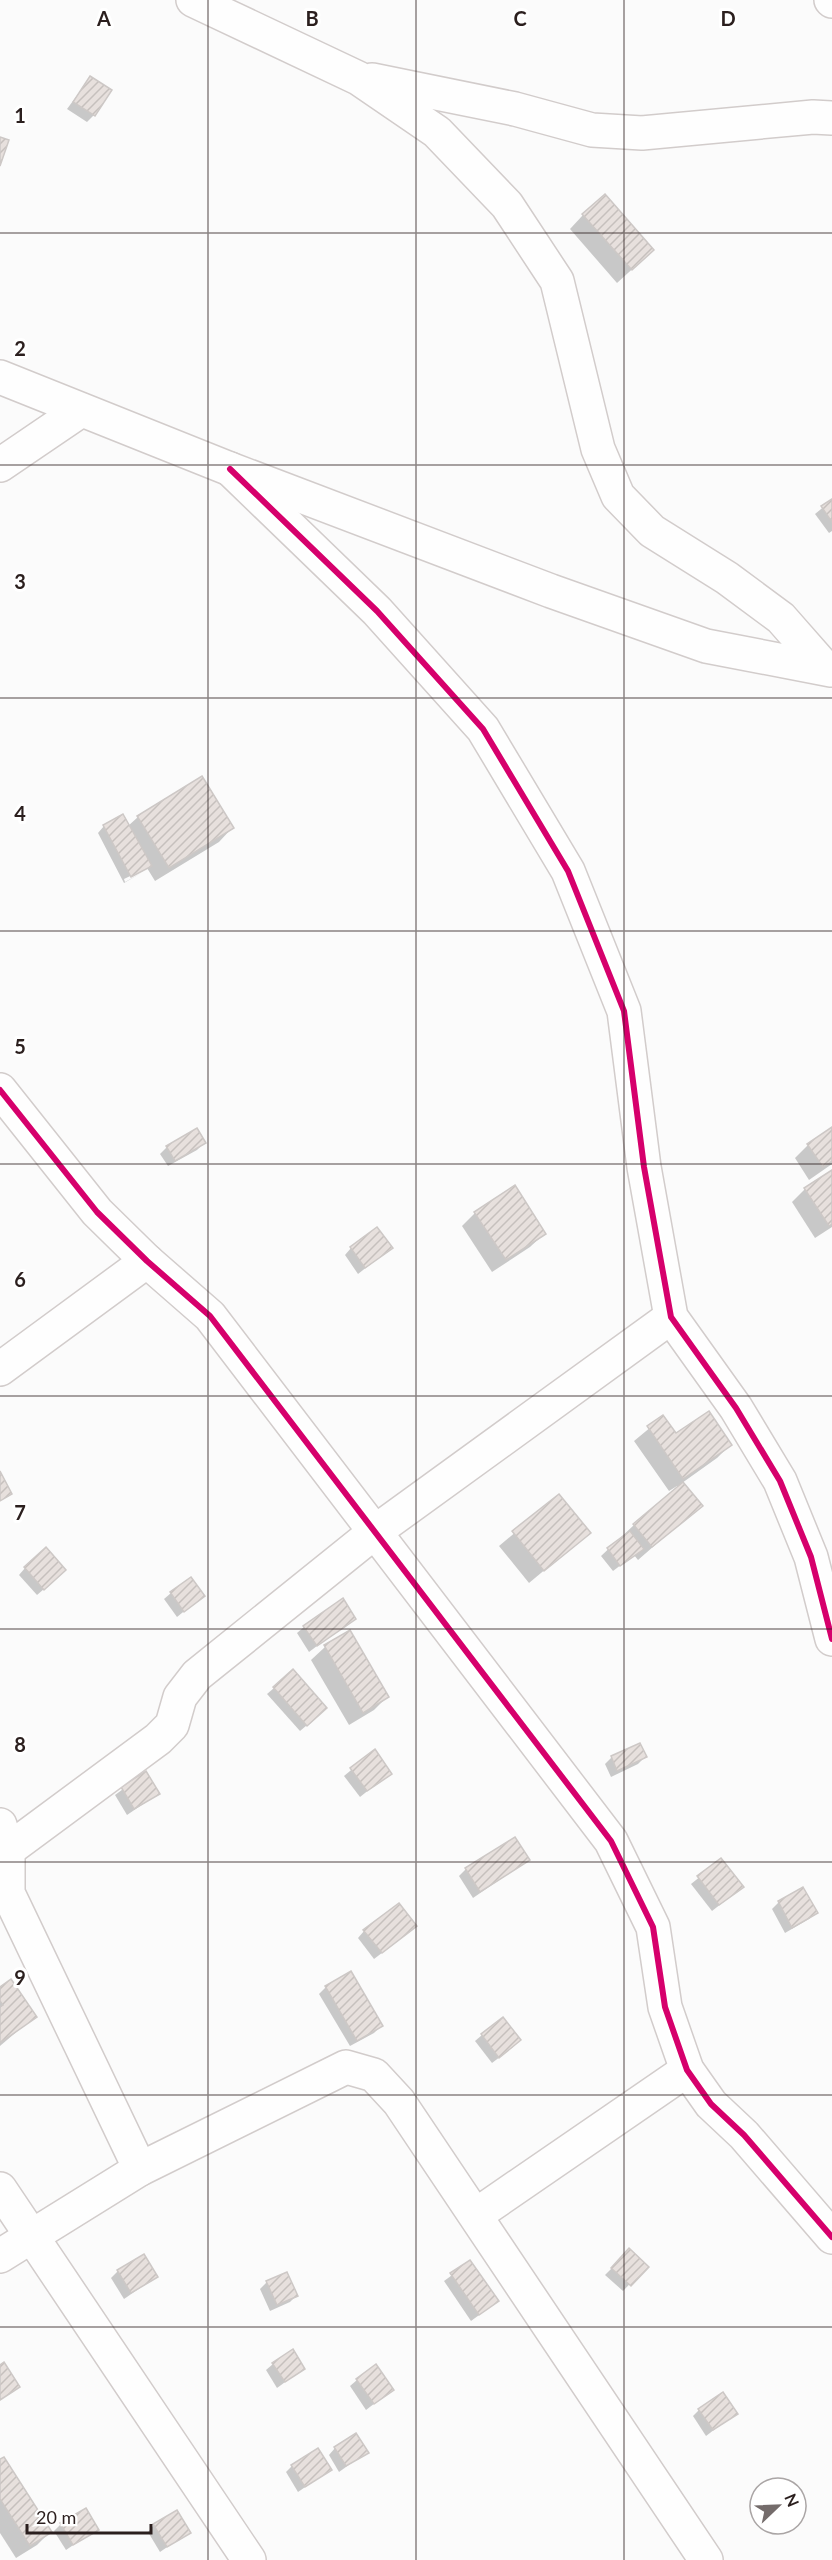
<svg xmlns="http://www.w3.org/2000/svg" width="832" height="2560" viewBox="0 0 832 2560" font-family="Lato,sans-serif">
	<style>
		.shadow { fill: #0003 }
		.building { fill: url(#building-hatch); stroke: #cdc8c6; stroke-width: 1.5 }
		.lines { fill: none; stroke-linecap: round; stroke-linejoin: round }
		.minor-casing { stroke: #d2cccb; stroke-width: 36 }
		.minor { stroke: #fefefe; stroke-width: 33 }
		.cycleway-casing { stroke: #fff; stroke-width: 10 }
		.cycleway { stroke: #d6006c; stroke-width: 6 }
		.grid { fill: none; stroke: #2b1f1e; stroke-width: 1.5; stroke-opacity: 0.55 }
		.grid-label { font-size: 20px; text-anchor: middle; font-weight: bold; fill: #2b1f1e; stroke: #fff; stroke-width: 6; stroke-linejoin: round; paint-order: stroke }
	</style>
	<defs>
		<pattern id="building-hatch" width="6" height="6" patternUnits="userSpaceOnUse" patternTransform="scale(1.5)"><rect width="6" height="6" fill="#e7e0dd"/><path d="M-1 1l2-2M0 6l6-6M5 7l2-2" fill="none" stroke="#c6c0bd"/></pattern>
	</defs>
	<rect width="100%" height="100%" fill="#fbfbfb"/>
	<g class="shadow">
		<polygon points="90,78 94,115 87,122 67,109"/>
		<polygon points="583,215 639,263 617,283 570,229"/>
		<polygon points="832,500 832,531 829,533 815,514"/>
		<polygon points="138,817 232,828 219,842 155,881 147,868 124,879 125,882 143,872 124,883 98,833 104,826 128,826"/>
		<polygon points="832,1129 832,1164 809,1180 795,1158 808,1145"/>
		<polygon points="204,1143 197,1150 168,1166 160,1154 167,1147"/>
		<polygon points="832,1172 832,1227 815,1238 792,1202 805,1189"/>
		<polygon points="475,1213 544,1234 530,1247 492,1272 462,1226"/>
		<polygon points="351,1248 391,1248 358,1274 345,1255"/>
		<polygon points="663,1417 676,1435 730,1445 717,1458 682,1483 701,1505 638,1560 634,1555 613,1571 601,1556 634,1525 678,1488 677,1486 669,1491 634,1441"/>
		<polygon points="559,1496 589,1533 529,1583 499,1546"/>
		<polygon points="25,1568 58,1577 37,1595 19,1575"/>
		<polygon points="171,1593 203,1596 177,1617 164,1599"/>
		<polygon points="354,1618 309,1652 297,1633 304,1627"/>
		<polygon points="349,1632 387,1697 374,1710 349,1725 311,1660 325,1647"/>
		<polygon points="274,1688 319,1715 300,1731 267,1694"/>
		<polygon points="374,1751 390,1773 360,1797 344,1776"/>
		<polygon points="612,1757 645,1757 638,1764 611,1777 605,1764"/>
		<polygon points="145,1773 158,1794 127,1815 115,1795"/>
		<polygon points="528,1860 473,1898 459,1876 466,1869"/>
		<polygon points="721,1860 735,1893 712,1911 691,1884"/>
		<polygon points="803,1889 816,1913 809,1919 785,1933 772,1909 779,1902"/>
		<polygon points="364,1931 408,1933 374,1959 358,1938"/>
		<polygon points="351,1973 381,2026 374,2033 350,2046 319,1994 326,1987"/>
		<polygon points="0,1989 35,2016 0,2046"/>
		<polygon points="482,2035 513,2047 492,2063 475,2041"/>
		<polygon points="629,2251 646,2267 623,2291 605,2275"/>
		<polygon points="470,2262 490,2307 471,2321 444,2281"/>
		<polygon points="118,2271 156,2277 124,2299 111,2278"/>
		<polygon points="267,2282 297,2295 290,2302 270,2311 260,2289"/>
		<polygon points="273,2364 303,2369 277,2388 266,2370"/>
		<polygon points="357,2380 392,2390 366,2410 350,2386"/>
		<polygon points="699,2410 736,2413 706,2436 693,2416"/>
		<polygon points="335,2448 367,2452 339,2472 329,2455"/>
		<polygon points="0,2461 50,2532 37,2545 16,2558 0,2533"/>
		<polygon points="292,2466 330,2470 298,2492 286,2472"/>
		<polygon points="61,2524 97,2529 66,2550 54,2531"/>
		<polygon points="154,2525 189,2532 160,2552 148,2532"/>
	</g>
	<g class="building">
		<polygon points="90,76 112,90 95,116 73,102"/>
		<polygon points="0,137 9,140 0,166"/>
		<polygon points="605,194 654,250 632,270 582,214"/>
		<polygon points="832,499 832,522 821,506"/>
		<polygon points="202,776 234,828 169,868 137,816"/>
		<polygon points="123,814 152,866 131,877 103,825"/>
		<polygon points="832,1127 832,1161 823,1167 807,1144"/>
		<polygon points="197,1128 206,1143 175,1161 166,1146"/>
		<polygon points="832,1170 832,1224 829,1226 804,1188"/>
		<polygon points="515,1185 546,1234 506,1260 474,1212"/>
		<polygon points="377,1227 393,1248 365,1268 350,1247"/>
		<polygon points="709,1411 732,1445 683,1479 647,1426 663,1415 676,1433"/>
		<polygon points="0,1471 12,1494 0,1501"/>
		<polygon points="683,1482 703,1506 652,1547 633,1524"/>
		<polygon points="559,1494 591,1533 544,1571 512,1531"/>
		<polygon points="630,1531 644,1549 620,1566 607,1548"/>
		<polygon points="46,1547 66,1570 44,1590 24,1567"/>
		<polygon points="191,1577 205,1596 184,1612 170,1592"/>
		<polygon points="343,1598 356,1619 317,1646 303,1626"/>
		<polygon points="350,1630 389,1697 363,1713 324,1645"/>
		<polygon points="293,1669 327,1708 307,1726 273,1687"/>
		<polygon points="640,1743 647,1757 617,1771 611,1756"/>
		<polygon points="375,1749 392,1774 367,1791 350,1768"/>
		<polygon points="146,1771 160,1794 134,1809 121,1787"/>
		<polygon points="515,1837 530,1860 480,1892 465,1868"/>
		<polygon points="721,1858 744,1887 719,1905 697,1876"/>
		<polygon points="803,1887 818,1913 792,1928 778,1901"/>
		<polygon points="399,1903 417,1926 382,1953 363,1930"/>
		<polygon points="351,1971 383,2026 357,2041 325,1986"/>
		<polygon points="11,1979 37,2017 0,2043 0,2007 3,2005 0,2001 0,1987"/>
		<polygon points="503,2017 521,2040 499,2058 481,2034"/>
		<polygon points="629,2248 649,2267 631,2286 611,2268"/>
		<polygon points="144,2254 158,2277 131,2293 117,2270"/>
		<polygon points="470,2260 499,2301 479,2315 450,2273"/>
		<polygon points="287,2272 298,2296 277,2305 266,2281"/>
		<polygon points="293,2349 305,2369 285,2382 272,2363"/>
		<polygon points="4,2362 20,2387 0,2400 0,2365"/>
		<polygon points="376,2364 394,2390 374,2404 356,2379"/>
		<polygon points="723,2392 738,2414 713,2430 698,2409"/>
		<polygon points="356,2433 369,2453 346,2466 334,2447"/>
		<polygon points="318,2448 332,2470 305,2487 291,2465"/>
		<polygon points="4,2457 52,2532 30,2546 0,2499 0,2459"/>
		<polygon points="86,2508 99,2530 73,2545 60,2523"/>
		<polygon points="177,2510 191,2533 167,2547 153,2524"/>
	</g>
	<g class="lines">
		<g class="minor-casing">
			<g id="minor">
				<polyline points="193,0 358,78 437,132 507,205 557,281 598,449 618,496 652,531 727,578 781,618 824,667"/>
				<polyline points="831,0 832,1"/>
				<polyline points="372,80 515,109 592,130 642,133 813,117 832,118"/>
				<polyline points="0,377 230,469 551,591 706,646 831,670"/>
				<polyline points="0,465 81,410"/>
				<polyline points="230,469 377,611 483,729 568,871 624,1011 644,1167 671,1317 736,1408 780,1481 811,1557 832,1639"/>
				<polyline points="0,1090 97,1212 147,1261 210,1316 611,1841 653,1927 665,2007 687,2070 711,2104 744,2135 832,2237"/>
				<polyline points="0,1369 147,1261"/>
				<polyline points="0,1825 8,1850 8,1893 140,2169"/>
				<polyline points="8,1850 158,1739 172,1725 180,1697 197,1675 376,1531 671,1317"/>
				<polyline points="0,2189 249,2560"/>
				<polyline points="476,2215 687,2070"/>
				<polyline points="0,2256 140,2169 346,2067 374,2075 399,2102 706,2560"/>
			</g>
		</g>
		<use href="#minor" class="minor"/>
		<g class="cycleway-casing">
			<g id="cycleway">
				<polyline points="230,469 377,611 483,729 568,871 624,1011 644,1167 671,1317 736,1408 780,1481 811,1557 832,1639"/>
				<polyline points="0,1090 97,1212 147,1261 210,1316 611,1841 653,1927 665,2007 687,2070 711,2104 744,2135 832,2237"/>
			</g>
		</g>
		<use href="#cycleway" class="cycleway"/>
	</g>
	<path class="grid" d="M208 0V2560M416 0V2560M624 0V2560M0 233H832M0 465H832M0 698H832M0 931H832M0 1164H832M0 1396H832M0 1629H832M0 1862H832M0 2095H832M0 2327H832"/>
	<g class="grid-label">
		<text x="104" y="26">A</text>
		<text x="312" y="26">B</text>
		<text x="520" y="26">C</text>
		<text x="728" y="26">D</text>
		<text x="20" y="123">1</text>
		<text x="20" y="356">2</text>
		<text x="20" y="589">3</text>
		<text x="20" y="821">4</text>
		<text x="20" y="1054">5</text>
		<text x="20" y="1287">6</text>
		<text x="20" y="1520">7</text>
		<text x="20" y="1752">8</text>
		<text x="20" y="1985">9</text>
	</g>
	<g transform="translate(778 2506) rotate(67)"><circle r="28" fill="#ffffff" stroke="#aaa5a5" stroke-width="1.5"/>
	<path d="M0-4.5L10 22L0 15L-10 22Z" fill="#746c6b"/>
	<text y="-9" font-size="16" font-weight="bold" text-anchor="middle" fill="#2b1f1e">N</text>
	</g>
	<path d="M27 2524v9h124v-9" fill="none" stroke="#2b1f1e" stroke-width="3"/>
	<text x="36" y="2524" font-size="18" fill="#2b1f1e" stroke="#ffffff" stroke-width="4.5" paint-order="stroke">20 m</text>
</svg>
